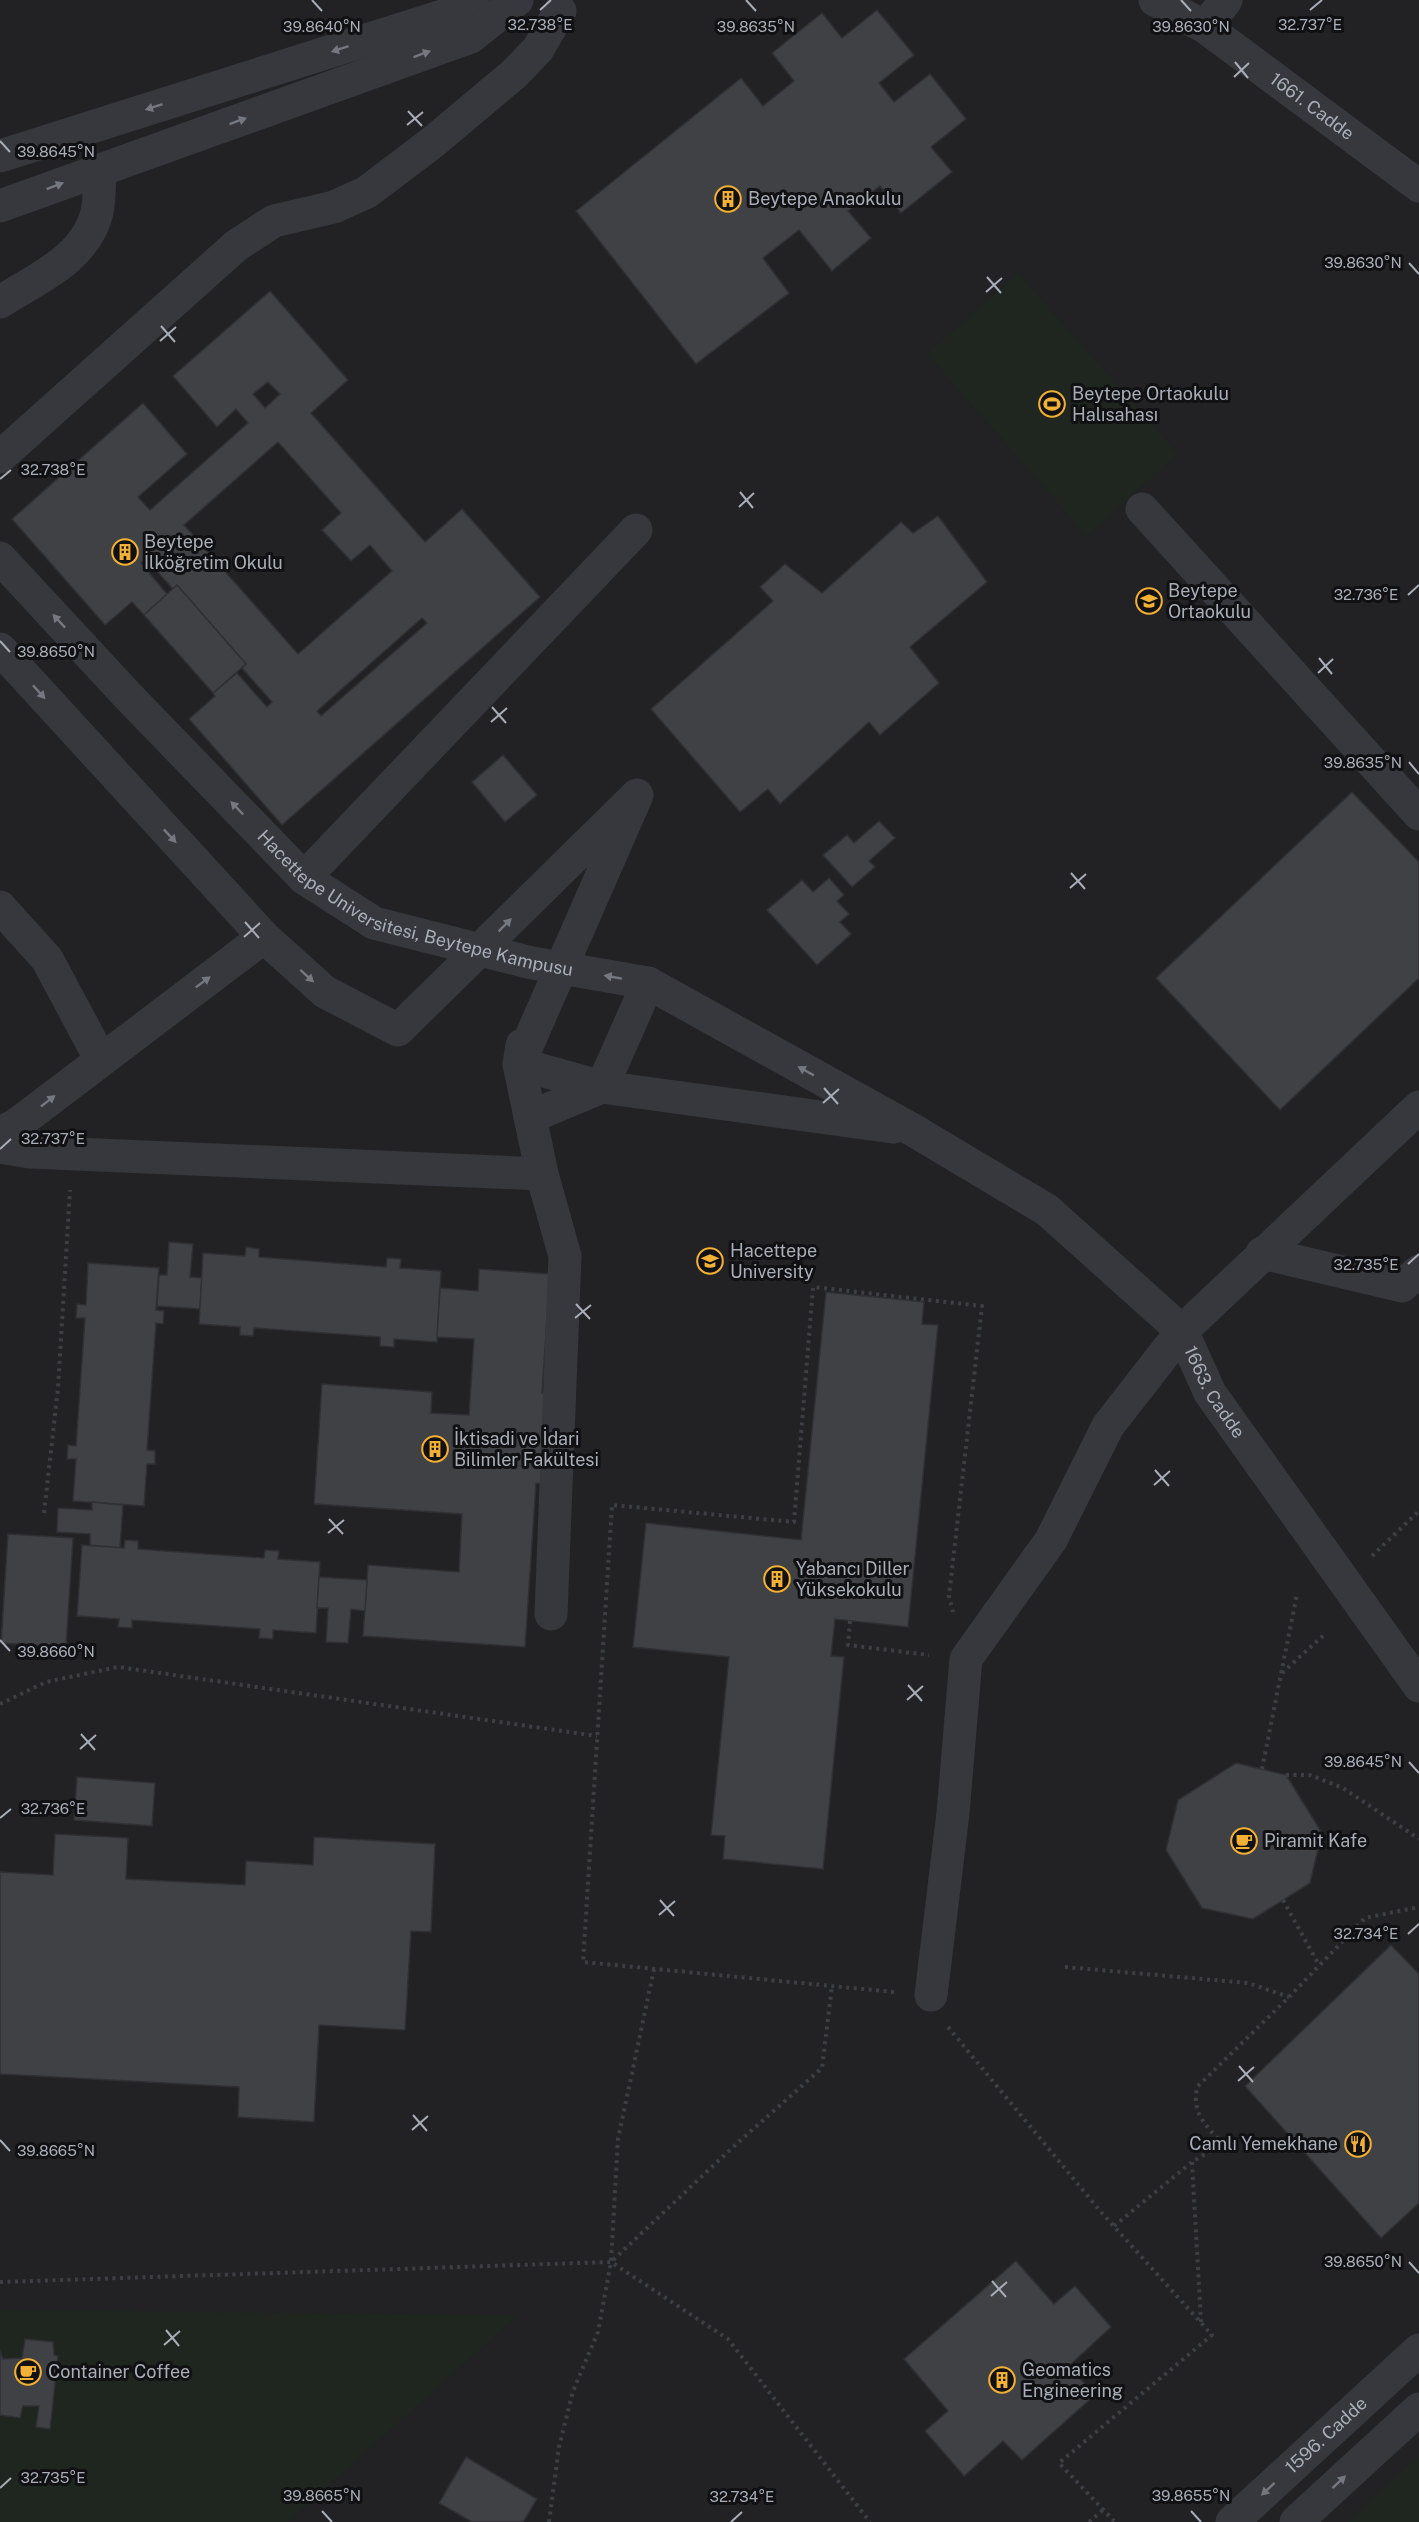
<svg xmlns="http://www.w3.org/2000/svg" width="1419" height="2522" viewBox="0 0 1419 2522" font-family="'Public Sans',sans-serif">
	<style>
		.built { fill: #222225 }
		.green { fill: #1e261f }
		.building { fill: #404145; stroke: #303034; stroke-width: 1.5; fill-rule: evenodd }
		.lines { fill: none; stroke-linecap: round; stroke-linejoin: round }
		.path { stroke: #3d3f44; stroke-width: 4; stroke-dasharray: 3 4.5; stroke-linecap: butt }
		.minor { stroke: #37383d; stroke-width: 33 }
		.oneway { fill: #757881 }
		.ticks { fill: none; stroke: #a8adb8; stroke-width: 2 }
		.labels { text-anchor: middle; stroke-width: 6; stroke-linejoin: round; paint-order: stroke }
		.street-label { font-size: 18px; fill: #a8adb8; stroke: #111113 }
		.poi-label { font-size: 18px; fill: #a8adb8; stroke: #111113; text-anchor: start }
		.ticks-label { font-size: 15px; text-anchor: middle; fill: #a8adb8; stroke: #111113; stroke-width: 6; stroke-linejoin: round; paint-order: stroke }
	</style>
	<rect width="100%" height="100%" fill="#161618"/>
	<rect class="built" x="0" y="0" width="1419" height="2522"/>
	<g class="green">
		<polygon points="1018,273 1178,454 1087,536 927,354"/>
		<polygon points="0,2310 518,2315 288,2522 0,2522"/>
		<polygon points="1419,2456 1419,2522 1348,2522"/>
	</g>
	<g class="building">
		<polygon points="877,10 914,55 879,83 894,102 930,74 966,119 931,147 952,172 901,213 880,186 848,211 871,238 832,271 799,230 763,258 789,293 696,364 576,211 741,78 763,106 794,81 772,53 822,13 842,38"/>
		<path d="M270 291 348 380 311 413 425 542 462 509 540 597 282 825 189 719 215 696 213 693 237 673 267 707 272 702 242 668 246 664 177 585 173 589 146 559 141 563 167 594 144 615 132 602 105 625 12 519 143 403 187 454 138 497 150 510 248 423 236 409 217 427 173 376ZM268 382 280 394 265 408 253 394ZM278 442 341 513 322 530 351 561 370 545 392 571 298 654 184 525ZM422 618 427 623 321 716 317 711Z"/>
		<polygon points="938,516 987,582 910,647 939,683 880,735 869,722 780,804 768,789 740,812 651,709 773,601 760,587 785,564 822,593 901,522 913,533"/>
		<polygon points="177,585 246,664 213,693 144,615"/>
		<polygon points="503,755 537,795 505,822 472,782"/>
		<polygon points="1352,792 1419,862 1419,978 1280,1110 1156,978"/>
		<polygon points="879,821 895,838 869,861 875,867 852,887 823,855 847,835 854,843"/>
		<polygon points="829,878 844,895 837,901 849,914 840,922 851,934 817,965 767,910 802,880 813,892"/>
		<polygon points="169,1242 193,1244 190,1277 202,1278 200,1309 157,1306 159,1275 167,1275"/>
		<polygon points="246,1247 259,1249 259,1257 386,1267 387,1258 401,1259 400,1268 441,1271 437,1342 394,1339 394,1347 380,1346 380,1337 254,1328 253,1336 240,1335 240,1327 199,1324 203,1253 245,1256"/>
		<polygon points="88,1263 159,1268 156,1310 164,1311 163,1324 156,1323 147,1450 155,1451 155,1464 147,1464 144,1506 73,1501 76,1459 67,1459 68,1445 76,1446 85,1318 76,1318 77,1304 86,1305"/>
		<polygon points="479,1269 550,1274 542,1393 556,1394 550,1484 536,1483 525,1647 363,1636 368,1565 459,1572 462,1514 314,1504 322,1384 432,1392 431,1413 469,1415 474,1339 437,1337 440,1288 478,1291"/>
		<polygon points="826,1292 924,1302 922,1324 938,1325 908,1627 835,1619 831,1656 844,1657 823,1869 723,1859 725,1836 711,1835 729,1657 633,1647 646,1523 801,1540"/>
		<polygon points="92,1502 123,1505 120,1548 90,1545 90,1534 57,1532 58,1508 92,1510"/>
		<polygon points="8,1534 73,1538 66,1647 1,1643"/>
		<polygon points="125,1540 138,1541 138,1549 264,1558 265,1550 279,1551 278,1559 320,1562 316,1633 273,1630 273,1639 259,1638 260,1629 132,1620 132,1628 118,1627 119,1619 77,1616 82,1545 124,1548"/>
		<polygon points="319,1577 367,1580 365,1611 351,1609 348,1643 326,1642 328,1608 317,1608"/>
		<polygon points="1236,1763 1286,1775 1322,1833 1310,1883 1253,1919 1202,1908 1166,1850 1178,1800"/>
		<polygon points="77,1777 155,1783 152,1826 74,1820"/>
		<polygon points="55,1834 128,1838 126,1879 245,1885 246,1861 313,1865 314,1837 435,1844 431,1932 411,1931 405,2030 319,2025 314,2122 238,2117 239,2087 0,2074 0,1872 53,1875"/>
		<polygon points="1391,1945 1419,1974 1419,2203 1381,2238 1245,2086"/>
		<polygon points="1016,2261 1054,2304 1075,2286 1111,2327 1069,2366 1095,2395 1022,2460 1003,2441 964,2476 925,2431 948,2411 904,2359"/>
		<polygon points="25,2339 53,2342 54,2355 58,2356 50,2429 36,2427 39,2406 23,2406 20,2418 0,2415 0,2351 3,2359 22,2358"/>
		<polygon points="466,2457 537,2499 523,2522 472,2522 439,2503"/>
	</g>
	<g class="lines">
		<g class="path">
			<polyline points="44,1513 58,1388 70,1190"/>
			<polyline points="1372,1556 1419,1511"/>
			<polyline points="850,1621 848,1645 929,1655"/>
			<polyline points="1282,1673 1326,1633"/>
			<polyline points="0,1704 46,1682 118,1667 597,1736"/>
			<polyline points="1262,1769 1297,1594"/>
			<polyline points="1286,1775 1310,1775 1343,1788 1419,1839"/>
			<polyline points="1283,1900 1319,1965"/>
			<polyline points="1065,1967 1248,1983 1289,1997"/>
			<polyline points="654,1969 618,2139 611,2262 733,2147 822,2068 832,1986"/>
			<polyline points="894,1992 583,1962 612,1505 794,1522 813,1287 982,1306 949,1596 953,1612"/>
			<polyline points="948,2027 1101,2212 1212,2335 1059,2463 1115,2522"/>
			<polyline points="1192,2162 1201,2322"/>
			<path d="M1114 2226 1192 2162 1222 2144C1205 2123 1192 2115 1197 2087L1289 1997 1365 1918 1419 1907"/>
			<polyline points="0,2282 611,2262 728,2339 870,2522"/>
			<polyline points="549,2522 559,2447 573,2391 598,2332 611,2262"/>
			<polyline points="1089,2522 1104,2509"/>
		</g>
		<g class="minor">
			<path id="s1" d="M1155 0 1205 27 1419 186"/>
			<polyline points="1205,27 1226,0"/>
			<polyline points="0,156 455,12 473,0"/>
			<polyline points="0,206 471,37 517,0"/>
			<path d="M0 302C36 279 86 259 97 212 100 199 99 184 100 170"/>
			<polyline points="0,457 237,245 274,221 334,207 367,192 433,142 514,74 538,49 560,11"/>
			<polyline points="1142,509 1419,814"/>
			<path id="s2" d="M0 558 128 696 304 878 374 923 532 963 648 983 913 1130 1047 1210 1182 1331 1210 1393 1419 1686"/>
			<polyline points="0,649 264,937 325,992 398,1030 637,795 519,1064 602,1087 893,1127"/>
			<polyline points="304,878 636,530"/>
			<polyline points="0,907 47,959 101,1060"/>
			<polyline points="522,1045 519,1064 542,1174 565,1256 551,1614"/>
			<polyline points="530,1117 602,1087 648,983"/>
			<polyline points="0,1133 16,1125 264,937"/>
			<polyline points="0,1147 30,1152 542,1174"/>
			<polyline points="1262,1253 1402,1286 1419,1271"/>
			<polyline points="931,1995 953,1813 966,1659 1051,1540 1108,1426 1182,1331 1419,1107"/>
			<path id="s3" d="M1232 2522 1419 2350"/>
			<polyline points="1296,2522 1419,2409"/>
		</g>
	</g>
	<defs><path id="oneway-solid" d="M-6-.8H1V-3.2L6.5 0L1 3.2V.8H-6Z" transform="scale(1.5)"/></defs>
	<g class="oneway">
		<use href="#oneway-solid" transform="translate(340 49) rotate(162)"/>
		<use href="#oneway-solid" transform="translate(422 54) rotate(-20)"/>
		<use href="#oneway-solid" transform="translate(154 107) rotate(162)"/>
		<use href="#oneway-solid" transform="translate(238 121) rotate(-20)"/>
		<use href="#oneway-solid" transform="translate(55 186) rotate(-21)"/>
		<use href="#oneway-solid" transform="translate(59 621) rotate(-133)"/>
		<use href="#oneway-solid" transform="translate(39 692) rotate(48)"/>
		<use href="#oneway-solid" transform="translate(237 808) rotate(-134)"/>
		<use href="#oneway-solid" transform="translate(170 836) rotate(47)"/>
		<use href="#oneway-solid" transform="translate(505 925) rotate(-45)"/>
		<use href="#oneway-solid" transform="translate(307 976) rotate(42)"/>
		<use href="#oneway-solid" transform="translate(613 977) rotate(-170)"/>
		<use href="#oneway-solid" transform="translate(203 982) rotate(-37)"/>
		<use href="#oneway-solid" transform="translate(806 1071) rotate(-151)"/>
		<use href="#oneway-solid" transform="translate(48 1101) rotate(-38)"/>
		<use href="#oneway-solid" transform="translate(1339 2482) rotate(-43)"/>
		<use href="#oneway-solid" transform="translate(1268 2489) rotate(137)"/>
	</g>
	<path class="ticks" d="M312 0 322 11M746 0 756 11M1181 0 1191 11M540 10 551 0M1310 10 1322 0M1235 62 1248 78M1234 77 1249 63M408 111 422 126M407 125 423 112M0 141 10 152M1409 263 1419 274M987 277 1001 293M986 292 1002 278M161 326 175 342M160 341 176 327M0 479 11 470M740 492 753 508M739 507 754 493M1408 595 1419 585M0 641 10 652M1319 658 1332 674M1318 673 1333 659M492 707 506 723M491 722 507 708M1409 762 1419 774M1071 873 1085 889M1070 888 1086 874M245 922 259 938M244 937 260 923M824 1088 838 1104M823 1103 839 1089M0 1149 11 1139M1408 1264 1419 1254M576 1304 590 1319M575 1318 591 1305M1155 1470 1169 1486M1154 1485 1170 1471M329 1519 343 1534M328 1533 344 1520M0 1640 10 1651M908 1685 922 1701M907 1700 923 1686M81 1734 95 1750M80 1749 96 1735M1409 1762 1419 1773M0 1818 11 1809M660 1900 674 1916M659 1915 675 1901M1408 1934 1419 1924M1239 2066 1253 2082M1238 2081 1254 2067M413 2115 427 2131M412 2130 428 2116M0 2140 10 2151M1409 2262 1419 2273M992 2281 1006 2297M991 2296 1007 2282M166 2330 179 2346M164 2345 180 2331M0 2488 11 2478M322 2511 332 2522M1191 2511 1201 2522M731 2522 742 2512"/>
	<defs>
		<g id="building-ring" transform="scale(1.35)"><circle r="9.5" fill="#111113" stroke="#f2b134" stroke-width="1.5"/><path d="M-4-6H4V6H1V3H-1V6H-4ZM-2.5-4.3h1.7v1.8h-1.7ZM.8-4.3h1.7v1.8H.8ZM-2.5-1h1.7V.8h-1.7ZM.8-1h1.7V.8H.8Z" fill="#f2b134"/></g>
		<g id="stadium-ring" transform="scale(1.35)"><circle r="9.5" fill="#111113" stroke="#f2b134" stroke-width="1.5"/><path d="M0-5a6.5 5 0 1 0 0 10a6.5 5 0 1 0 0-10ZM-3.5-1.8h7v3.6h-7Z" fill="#f2b134"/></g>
		<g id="school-ring" transform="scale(1.35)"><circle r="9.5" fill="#111113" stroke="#f2b134" stroke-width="1.5"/><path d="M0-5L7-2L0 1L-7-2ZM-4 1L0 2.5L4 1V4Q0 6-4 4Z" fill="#f2b134"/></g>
		<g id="university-ring" transform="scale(1.35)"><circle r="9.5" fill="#111113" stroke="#f2b134" stroke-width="1.5"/><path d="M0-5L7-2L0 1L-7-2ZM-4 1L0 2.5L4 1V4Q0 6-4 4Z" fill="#f2b134"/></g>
		<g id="cafe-ring" transform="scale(1.35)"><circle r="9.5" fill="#111113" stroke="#f2b134" stroke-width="1.5"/><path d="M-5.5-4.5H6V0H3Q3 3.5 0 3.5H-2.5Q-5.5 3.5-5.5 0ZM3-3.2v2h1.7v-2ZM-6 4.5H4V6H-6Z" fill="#f2b134"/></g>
		<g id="restaurant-ring" transform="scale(1.35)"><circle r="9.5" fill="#111113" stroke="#f2b134" stroke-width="1.5"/><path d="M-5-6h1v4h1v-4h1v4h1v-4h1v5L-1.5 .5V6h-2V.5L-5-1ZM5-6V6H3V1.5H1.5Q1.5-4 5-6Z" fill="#f2b134"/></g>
	</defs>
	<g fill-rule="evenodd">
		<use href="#building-ring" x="728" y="199"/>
		<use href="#stadium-ring" x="1052" y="404"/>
		<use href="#building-ring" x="125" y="552"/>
		<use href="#school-ring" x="1149" y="601"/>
		<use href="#university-ring" x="710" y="1261"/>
		<use href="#building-ring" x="435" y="1449"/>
		<use href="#building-ring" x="777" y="1579"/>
		<use href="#cafe-ring" x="1244" y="1841"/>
		<use href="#restaurant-ring" x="1358" y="2144"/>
		<use href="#cafe-ring" x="28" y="2372"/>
		<use href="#building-ring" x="1002" y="2380"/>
	</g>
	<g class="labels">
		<g class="street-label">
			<text dy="6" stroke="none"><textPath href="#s1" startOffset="190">1661. Cadde</textPath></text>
			<text dy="6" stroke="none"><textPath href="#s2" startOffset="554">Hacettepe Universitesi, Beytepe Kampusu</textPath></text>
			<text dy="6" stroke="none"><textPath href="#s2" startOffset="1515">1663. Cadde</textPath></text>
			<text dy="6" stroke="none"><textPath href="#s3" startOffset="128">1596. Cadde</textPath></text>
		</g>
		<g class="poi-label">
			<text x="748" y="205">Beytepe Anaokulu</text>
			<text x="1072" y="400">Beytepe Ortaokulu<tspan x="1072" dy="21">Halısahası</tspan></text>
			<text x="144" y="548">Beytepe<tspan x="144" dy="21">İlköğretim Okulu</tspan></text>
			<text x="1168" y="597">Beytepe<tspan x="1168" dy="21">Ortaokulu</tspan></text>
			<text x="730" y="1257">Hacettepe<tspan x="730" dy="21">University</tspan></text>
			<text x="454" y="1445">İktisadi ve İdari<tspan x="454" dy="21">Bilimler Fakültesi</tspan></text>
			<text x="796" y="1575">Yabancı Diller<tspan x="796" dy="21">Yüksekokulu</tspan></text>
			<text x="1264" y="1847">Piramit Kafe</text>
			<text x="1338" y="2150" text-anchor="end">Camlı Yemekhane</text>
			<text x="1022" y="2376">Geomatics<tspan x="1022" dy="21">Engineering</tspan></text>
			<text x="48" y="2378">Container Coffee</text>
		</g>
	</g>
	<g class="ticks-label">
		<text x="540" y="30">32.738°E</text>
		<text x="1310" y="30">32.737°E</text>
		<text x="322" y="32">39.8640°N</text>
		<text x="756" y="32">39.8635°N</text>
		<text x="1191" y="32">39.8630°N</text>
		<text x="56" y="157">39.8645°N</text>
		<text x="1363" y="268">39.8630°N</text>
		<text x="53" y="475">32.738°E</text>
		<text x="1366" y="600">32.736°E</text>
		<text x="56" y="657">39.8650°N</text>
		<text x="1363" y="768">39.8635°N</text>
		<text x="53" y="1144">32.737°E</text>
		<text x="1366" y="1270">32.735°E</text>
		<text x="56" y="1657">39.8660°N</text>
		<text x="1363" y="1767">39.8645°N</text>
		<text x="53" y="1814">32.736°E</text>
		<text x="1366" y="1939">32.734°E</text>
		<text x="56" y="2156">39.8665°N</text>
		<text x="1363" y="2267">39.8650°N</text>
		<text x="53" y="2483">32.735°E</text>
		<text x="322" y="2501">39.8665°N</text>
		<text x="1191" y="2501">39.8655°N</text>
		<text x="742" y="2502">32.734°E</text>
	</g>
</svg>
